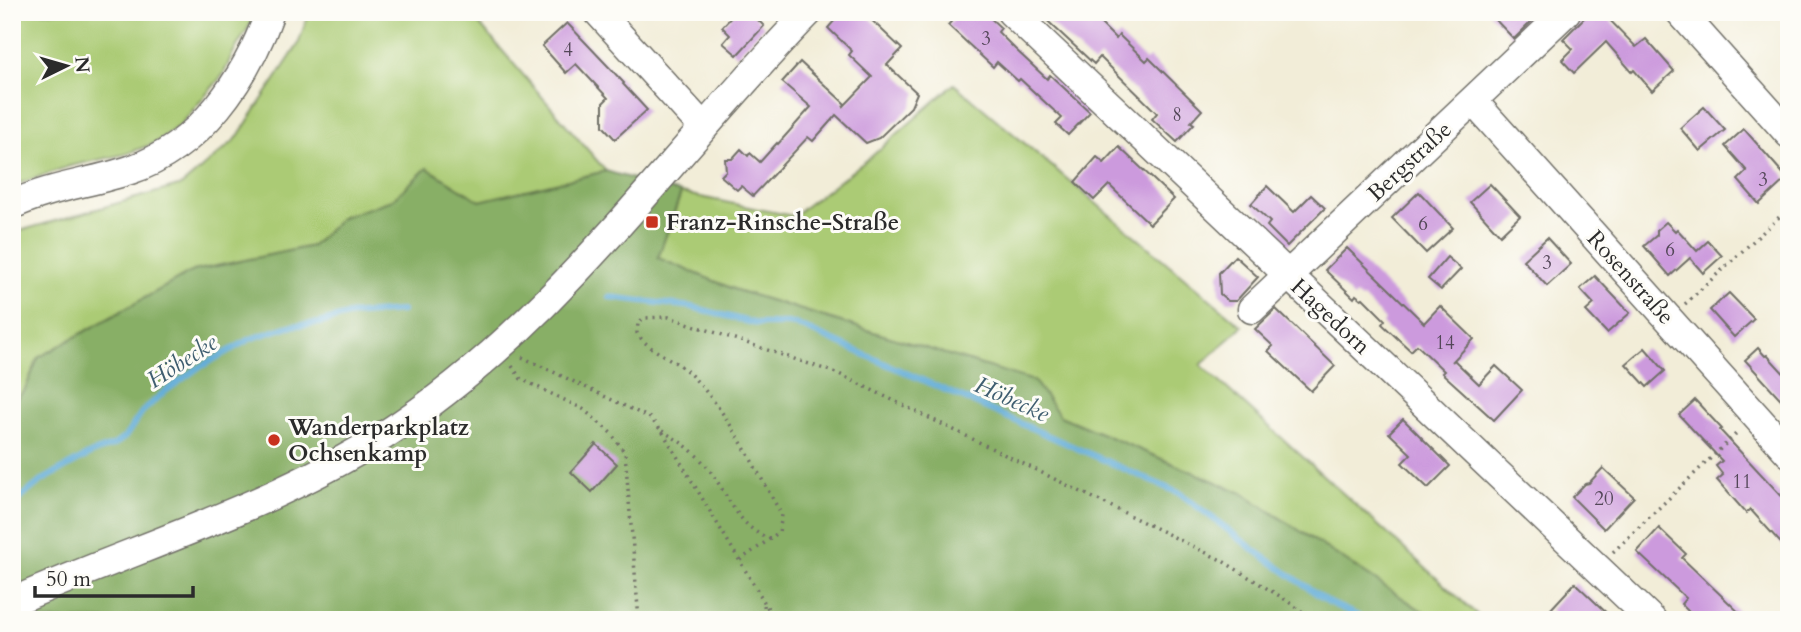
<svg xmlns="http://www.w3.org/2000/svg" width="1801" height="632" viewBox="0 0 1801 632" font-family="Cardo,serif">
	<style>
		.green { fill: #abcb74; stroke: #6b7b50; stroke-width: 2 }
		.forest { fill: #88af66; stroke: #5a6d48; stroke-width: 2 }
		.lines { fill: none; stroke-linecap: round; stroke-linejoin: round }
		.stream { stroke: #5eabd7; stroke-width: 6 }
		.building { fill: #cc9add }
		.minor-casing { stroke: #716f68; stroke-width: 31 }
		.path { stroke: #716f68; stroke-width: 3.5; stroke-dasharray: 2 5; stroke-linecap: butt }
		.minor { stroke: #fff; stroke-width: 28 }
		.poi-dot { fill: #c8321e; stroke: #fdfcf7; stroke-width: 2.5 }
		.labels { text-anchor: middle; stroke-width: 6; stroke-linejoin: round; paint-order: stroke }
		.number-label { font-size: 19px; fill: #534758 }
		.street-label { font-size: 23px; fill: #2b2b2b; stroke: #fdfcf7 }
		.poi-label { font-size: 23px; font-weight: bold; fill: #2b2b2b; stroke: #fdfcf7; text-anchor: start }
		.water-label { font-size: 24px; font-style: italic; fill: #3f5e70; stroke: #fdfcf7 }
	</style>
	<rect width="100%" height="100%" fill="#fdfcf7"/>
	<filter id="ink" filterUnits="userSpaceOnUse"><feTurbulence type="fractalNoise" baseFrequency=".0143" numOctaves="2"/><feDisplacementMap in="SourceGraphic" scale="14" xChannelSelector="R" yChannelSelector="G"/><feConvolveMatrix kernelMatrix="1 2 1 2 8 2 1 2 1" color-interpolation-filters="sRGB"/></filter>
	<filter id="wash" filterUnits="userSpaceOnUse"><feTurbulence type="fractalNoise" baseFrequency=".00686" numOctaves="4" result="noise"/><feDisplacementMap in="SourceGraphic" scale="28" xChannelSelector="R" yChannelSelector="G"/><feGaussianBlur stdDeviation="1.57" result="paint"/><feColorMatrix in="noise" values="0 0 0 0 0 0 0 0 0 0 0 0 0 0 0 0 0 1.4 0 .05"/><feComposite in="paint" operator="in"/></filter>
	<g filter="url(#wash)">
		<rect width="100%" height="100%" fill="#f2edd8"/>
		<g class="green">
			<polygon points="12,12 255,12 253,20 233,53 223,75 180,125 155,143 126,154 70,166 12,186"/>
			<polygon points="309,12 469,12 606,171 480,201 427,168 392,200 342,217 312,246 193,271 38,358 25,390 12,403 12,233 182,185 236,139 298,45"/>
			<polygon points="954,84 1242,326 1201,365 1483,620 1436,620 1242,493 1060,416 1034,381 736,290 658,258 681,193 793,216 872,156"/>
		</g>
		<polygon class="forest" points="427,168 480,201 606,171 681,193 658,258 736,290 1034,381 1060,416 1242,493 1436,620 12,620 12,403 25,390 38,358 193,271 312,246 342,217 392,200"/>
		<g class="lines">
			<g class="stream">
				<polyline points="609,297 692,307 757,324 795,324 1181,494 1257,552 1330,603 1367,620"/>
				<polyline points="12,505 41,481 92,453 114,445 125,437 142,412 163,393 195,370 250,339 289,326 320,323 347,315 402,311"/>
			</g>
		</g>
		<g id="blocks">
			<g class="building">
				<polygon points="736,12 750,12 764,26 737,55 723,43 730,35 722,27"/>
				<polygon points="842,12 863,12 902,49 887,65 917,93 911,107 879,138 866,143 836,115 813,141 808,137 753,196 741,186 737,190 721,176 726,171 725,159 732,159 741,149 748,156 750,153 760,162 777,143 778,144 811,107 782,82 800,62 845,104 843,107 872,77 849,55 852,51 828,28"/>
				<polygon points="960,12 984,12 1001,28 998,32 1015,49 1047,79 1050,75 1090,112 1068,135 1056,124 1062,118 1020,79 1018,81 997,62 993,67 948,25"/>
				<polygon points="1038,12 1089,12 1116,39 1119,35 1146,61 1149,58 1202,110 1191,122 1194,124 1177,142 1152,119 1157,113 1100,57 1094,64"/>
				<polygon points="1488,12 1525,12 1533,20 1514,39"/>
				<polygon points="1590,12 1602,12 1636,47 1646,39 1674,71 1652,91 1634,70 1632,72 1606,42 1574,73 1562,60 1573,49 1563,39"/>
				<polygon points="567,23 624,83 623,84 647,110 615,139 603,126 603,103 608,98 576,64 566,73 542,46"/>
				<polygon points="1704,107 1725,130 1700,151 1680,128"/>
				<polygon points="1744,129 1787,178 1759,204 1738,180 1747,171 1725,146"/>
				<polygon points="1119,147 1174,199 1150,224 1109,185 1094,200 1075,182 1097,157 1104,163"/>
				<polygon points="1490,184 1520,216 1500,235 1470,202"/>
				<polygon points="1267,186 1294,212 1311,195 1325,208 1287,246 1267,226 1270,222 1251,204"/>
				<polygon points="1419,192 1453,228 1426,253 1392,218"/>
				<polygon points="1666,222 1675,231 1677,229 1697,251 1708,241 1722,256 1703,273 1690,258 1670,276 1644,246 1657,235 1657,230"/>
				<polygon points="1547,238 1571,264 1547,286 1523,260"/>
				<polygon points="1347,248 1424,323 1440,306 1474,339 1452,362 1454,360 1479,384 1496,366 1522,390 1494,420 1442,373 1444,371 1417,345 1411,351 1382,324 1385,320 1363,298 1361,299 1356,295 1354,298 1325,270"/>
				<polygon points="1235,256 1258,277 1236,301 1228,301 1220,294 1219,273"/>
				<polygon points="1447,257 1461,269 1441,290 1428,279"/>
				<polygon points="1595,276 1630,313 1607,333 1586,311 1594,304 1580,289"/>
				<polygon points="1729,293 1754,319 1734,337 1710,310"/>
				<polygon points="1276,309 1335,366 1311,391 1268,351 1273,346 1255,329"/>
				<polygon points="1645,348 1665,371 1647,387 1626,364"/>
				<polygon points="1758,348 1765,356 1767,355 1789,379 1789,408 1745,360"/>
				<polygon points="1695,400 1722,429 1720,430 1789,504 1789,552 1750,509 1746,513 1717,480 1723,475 1716,466 1722,461 1679,415"/>
				<polygon points="1403,419 1450,466 1428,488 1402,463 1411,454 1389,433"/>
				<polygon points="596,444 617,464 592,492 571,472"/>
				<polygon points="1603,468 1634,497 1604,529 1572,497 1585,484 1589,483"/>
				<polygon points="1659,528 1686,554 1682,558 1747,620 1697,620 1681,604 1686,598 1637,552"/>
				<polygon points="1575,583 1614,620 1561,620 1550,610"/>
			</g>
		</g>
	</g>
	<g filter="url(#ink)">
		<use href="#blocks" fill-opacity="0" stroke="#716f68" stroke-width="2"/>
		<g class="lines">
			<g class="minor-casing">
				<g id="minor">
					<polyline points="598,12 703,127"/>
					<polyline points="1011,12 1652,620"/>
					<polyline points="1680,12 1789,134"/>
					<polyline points="1473,101 1789,453"/>
					<path d="M12 205C49 187 91 183 130 170 200 147 246 79 270 12"/>
					<polyline points="1252,309 1566,12"/>
					<path d="M12 602C136 547 268 509 383 436 555 327 669 155 809 12"/>
				</g>
			</g>
			<g class="path">
				<polyline points="1685,304 1789,208"/>
				<polyline points="522,357 650,418 662,431 775,620"/>
				<polyline points="512,366 521,379 583,409 611,433 625,453 639,620"/>
				<path d="M662 431C677 439 690 448 702 461 727 488 734 526 770 539L779 532 782 515C754 467 730 414 691 375 675 358 650 353 637 333L638 323 644 318 669 317 839 374 1221 560 1286 600 1314 620"/>
				<polyline points="1613,552 1739,431"/>
				<polyline points="740,560 770,539"/>
				<polyline points="764,605 767,620"/>
			</g>
			<use href="#minor" class="minor"/>
		</g>
	</g>
	<g class="poi-dot">
		<rect x="645" y="215" width="14" height="14" rx="3.5"/>
		<circle cx="274" cy="440" r="7"/>
	</g>
	<g class="labels">
		<g class="number-label">
			<text x="986" y="45">3</text>
			<text x="568" y="56">4</text>
			<text x="1177" y="121">8</text>
			<text x="1763" y="186">3</text>
			<text x="1423" y="230">6</text>
			<text x="1670" y="256">6</text>
			<text x="1547" y="269">3</text>
			<text x="1445" y="349">14</text>
			<text x="1742" y="488">11</text>
			<text x="1604" y="505">20</text>
		</g>
		<g class="street-label">
			<text transform="translate(1409 161) rotate(-43)" y="8">Bergstraße</text>
			<text transform="translate(1631 277) rotate(48)" y="8">Rosenstraße</text>
			<text transform="translate(1331 316) rotate(43)" y="8">Hagedorn</text>
		</g>
		<g class="poi-label">
			<text x="666" y="230">Franz-Rinsche-Straße</text>
			<text x="288" y="435">Wanderparkplatz<tspan x="288" dy="26">Ochsenkamp</tspan></text>
		</g>
		<g class="water-label">
			<text transform="translate(182 361) rotate(-33)" y="8">Höbecke</text>
			<text transform="translate(1012 399) rotate(24)" y="8">Höbecke</text>
		</g>
	</g>
	<rect width="1801" height="632" fill="none" stroke="#fdfcf7" stroke-width="42"/>
	<g transform="translate(66 66) rotate(85)" stroke="#fdfcf7" stroke-width="5" paint-order="stroke">
	<path d="M0-5L12 26L0 18L-12 26Z" fill="#2b2b2b"/>
	<text y="-10" font-size="19" font-weight="bold" text-anchor="middle" fill="#2b2b2b">N</text>
	</g>
	<path d="M35 586v10h158v-10" fill="none" stroke="#2b2b2b" stroke-width="3.5"/>
	<text x="46" y="586" font-size="21" fill="#2b2b2b" stroke="#fdfcf7" stroke-width="5" paint-order="stroke">50 m</text>
</svg>
